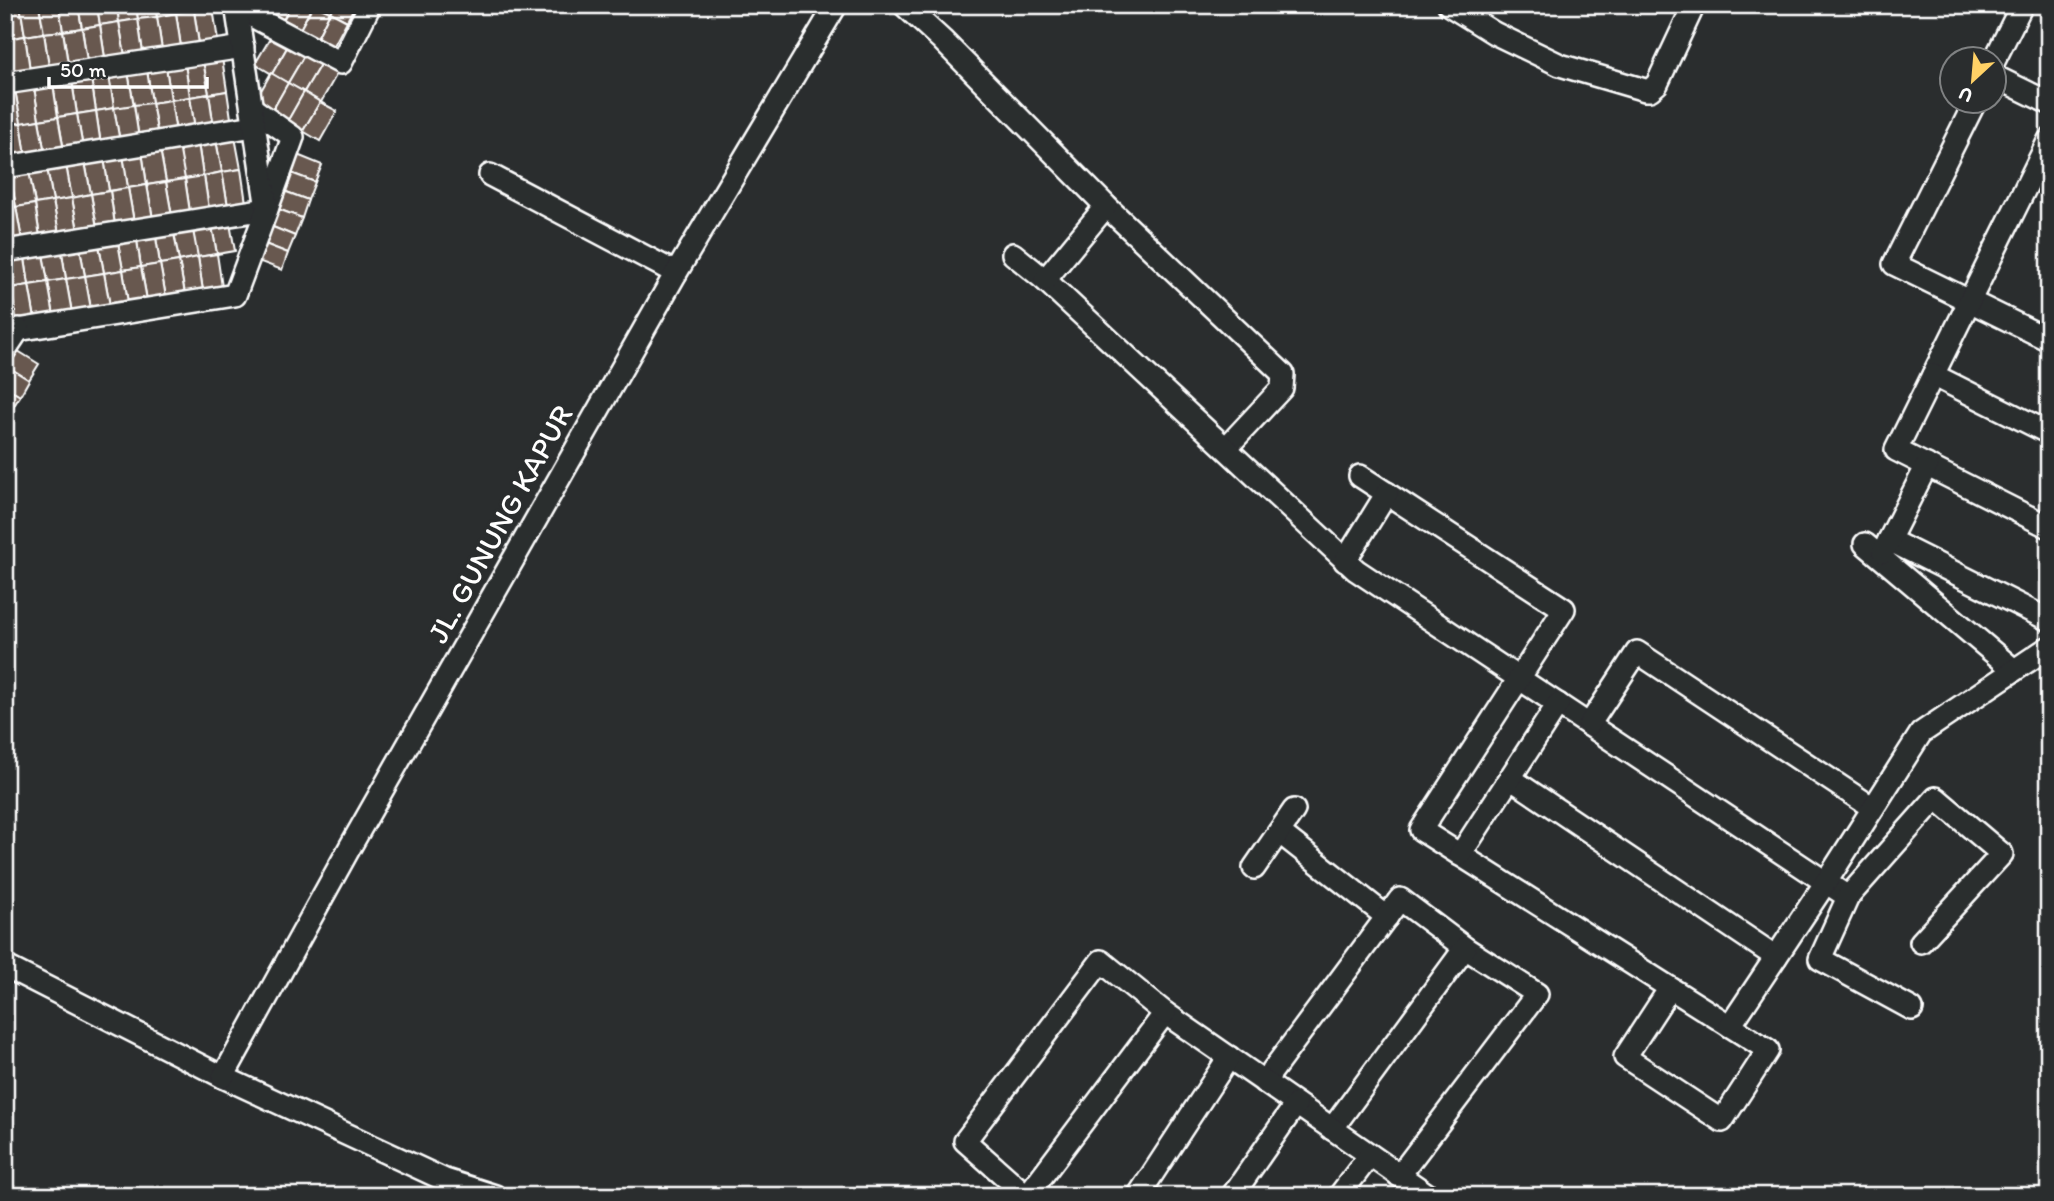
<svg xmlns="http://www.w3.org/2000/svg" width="2054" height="1201" viewBox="0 0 2054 1201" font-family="Itim,sans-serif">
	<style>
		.building { fill: #67584f; stroke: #fff; stroke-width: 2 }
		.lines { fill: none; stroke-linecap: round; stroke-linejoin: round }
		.minor-casing { stroke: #fff; stroke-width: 26 }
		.minor { stroke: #2a2d2e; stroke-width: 21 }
		.labels { text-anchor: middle; stroke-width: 6; stroke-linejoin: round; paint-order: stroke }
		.street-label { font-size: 30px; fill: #fff; stroke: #2a2d2e }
	</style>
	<rect width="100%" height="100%" fill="#2a2d2e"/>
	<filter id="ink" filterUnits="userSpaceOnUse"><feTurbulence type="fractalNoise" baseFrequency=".0143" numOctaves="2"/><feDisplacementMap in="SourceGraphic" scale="14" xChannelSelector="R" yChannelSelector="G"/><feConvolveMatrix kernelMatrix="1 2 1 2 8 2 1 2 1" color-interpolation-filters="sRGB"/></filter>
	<g filter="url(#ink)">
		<g class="building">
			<polygon points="20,5 25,36 6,39 5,6"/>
			<polygon points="20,5 39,5 44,33 25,36"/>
			<polygon points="39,5 59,5 63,31 44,33"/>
			<polygon points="59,5 78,5 82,28 63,31"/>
			<polygon points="78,5 97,5 100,25 82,28"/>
			<polygon points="97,5 117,5 119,22 100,25"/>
			<polygon points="117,5 136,5 138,19 119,22"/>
			<polygon points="136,5 155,5 157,17 138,19"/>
			<polygon points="155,5 174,5 175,14 157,17"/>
			<polygon points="174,5 193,5 194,11 175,14"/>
			<polygon points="193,5 212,5 213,8 194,11"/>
			<polygon points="248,5 270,5 264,15"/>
			<polygon points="270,5 291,5 281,24 264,15"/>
			<polygon points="291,5 313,5 298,33 281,24"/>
			<polygon points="313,5 330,12 315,42 298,33"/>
			<polygon points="318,5 334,5 330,12"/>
			<polygon points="334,5 355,5 347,21 330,12"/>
			<polygon points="213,8 218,41 199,44 194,11"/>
			<polygon points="194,11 199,44 181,47 176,13"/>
			<polygon points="330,12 347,21 331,51 315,42"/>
			<polygon points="176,13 181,47 162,50 157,17"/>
			<polygon points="157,17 162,50 143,53 138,19"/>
			<polygon points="138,19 143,53 125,56 119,22"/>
			<polygon points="119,22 125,56 105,58 100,25"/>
			<polygon points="100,25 105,58 87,61 82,28"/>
			<polygon points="82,28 87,61 68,64 63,31"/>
			<polygon points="63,31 68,64 49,67 44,33"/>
			<polygon points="44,33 49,67 30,70 25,36"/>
			<polygon points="272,35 289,44 272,74 255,64"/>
			<polygon points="25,36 30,70 12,73 6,39"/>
			<polygon points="5,39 12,73 5,74"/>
			<polygon points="289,44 305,54 288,83 272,74"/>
			<polygon points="305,54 321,63 304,92 288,83"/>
			<polygon points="222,58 227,91 209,94 203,61"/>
			<polygon points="203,61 209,94 190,97 185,64"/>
			<polygon points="321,63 338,72 321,102 304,92"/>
			<polygon points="185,64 190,97 171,100 166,67"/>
			<polygon points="166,67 171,100 152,103 147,70"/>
			<polygon points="147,70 152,103 134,106 128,72"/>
			<polygon points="128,72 134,106 114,108 109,76"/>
			<polygon points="271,73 288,83 271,113 254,103"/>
			<polygon points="109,75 114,108 96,111 91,78"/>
			<polygon points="91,78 96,111 77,114 72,81"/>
			<polygon points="72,81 77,114 58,117 53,84"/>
			<polygon points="288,83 304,92 287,122 271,113"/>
			<polygon points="53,84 58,117 39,120 34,87"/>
			<polygon points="34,87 39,120 21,123 15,90"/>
			<polygon points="15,90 21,123 5,125 5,92"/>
			<polygon points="227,91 232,125 214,128 209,94"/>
			<polygon points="304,92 320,102 303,131 287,122"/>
			<polygon points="209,94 214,128 195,130 190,97"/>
			<polygon points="190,97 195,130 176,133 171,100"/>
			<polygon points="171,100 176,133 158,136 152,103"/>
			<polygon points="320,102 337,111 320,141 303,131"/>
			<polygon points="152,103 158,136 139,139 134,105"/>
			<polygon points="134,105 139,139 120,142 114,108"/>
			<polygon points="114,108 120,142 101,145 96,111"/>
			<polygon points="96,111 101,145 83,148 77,114"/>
			<polygon points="77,114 83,148 64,151 58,117"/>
			<polygon points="58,117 64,151 45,154 39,120"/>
			<polygon points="39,120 45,154 26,156 21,123"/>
			<polygon points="21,123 26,156 7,159 5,125"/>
			<polygon points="235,137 241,169 222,172 216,140"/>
			<polygon points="216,140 222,172 203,176 198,143"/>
			<polygon points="198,143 203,176 184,179 179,146"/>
			<polygon points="179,146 185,179 166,182 160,149"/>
			<polygon points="160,149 166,182 147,185 142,152"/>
			<polygon points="142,152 147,185 128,188 123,155"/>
			<polygon points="290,152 322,165 315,182 283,170"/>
			<polygon points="123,155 128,188 109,191 104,158"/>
			<polygon points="104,158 109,191 91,194 85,162"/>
			<polygon points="85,162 91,194 72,198 66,165"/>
			<polygon points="66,165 72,198 53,201 47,168"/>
			<polygon points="47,168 53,201 35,204 29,171"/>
			<polygon points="241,169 246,203 228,206 222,172"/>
			<polygon points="283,170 315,182 308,200 276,188"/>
			<polygon points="29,171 35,204 16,207 10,174"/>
			<polygon points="222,172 228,206 209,209 204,176"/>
			<polygon points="10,174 16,207 5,209 5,175"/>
			<polygon points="204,176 209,209 190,212 185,179"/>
			<polygon points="185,179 190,212 172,216 166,182"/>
			<polygon points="166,182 172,216 153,219 147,185"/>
			<polygon points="147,185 153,219 134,222 128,188"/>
			<polygon points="128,188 134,222 115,225 110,191"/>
			<polygon points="276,188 308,200 302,218 270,206"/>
			<polygon points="110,191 115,225 97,228 91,194"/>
			<polygon points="91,194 97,228 78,231 72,198"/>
			<polygon points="72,198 78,231 59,234 53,201"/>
			<polygon points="53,201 59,234 40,237 35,204"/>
			<polygon points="35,204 40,237 22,240 16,207"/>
			<polygon points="270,206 302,218 295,236 263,223"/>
			<polygon points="16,207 22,240 5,243 5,209"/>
			<polygon points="229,218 235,251 217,254 211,221"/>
			<polygon points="211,221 217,254 197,257 192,225"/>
			<polygon points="263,223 295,236 288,253 257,241"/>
			<polygon points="192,225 198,257 179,261 173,228"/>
			<polygon points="173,228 179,261 160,264 155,231"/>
			<polygon points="155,231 160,264 141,267 136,234"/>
			<polygon points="136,234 141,267 123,270 117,237"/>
			<polygon points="117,237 123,270 104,273 98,240"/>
			<polygon points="98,240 104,273 85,276 79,243"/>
			<polygon points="257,241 288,253 282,270 250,258"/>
			<polygon points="79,243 85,276 66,279 61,246"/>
			<polygon points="61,246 66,279 48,282 42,249"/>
			<polygon points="42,249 48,282 29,285 24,252"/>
			<polygon points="24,252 29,285 11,288 5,256"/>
			<polygon points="217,254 222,287 203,291 198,257"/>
			<polygon points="198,257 203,291 185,294 179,261"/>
			<polygon points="179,261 185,294 166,297 160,264"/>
			<polygon points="160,264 166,297 147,300 141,267"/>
			<polygon points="141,267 147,300 128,303 123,270"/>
			<polygon points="123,270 128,303 110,306 104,273"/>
			<polygon points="104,273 110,306 91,309 85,276"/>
			<polygon points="85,276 91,309 72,313 66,279"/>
			<polygon points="66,279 72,313 54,316 48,282"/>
			<polygon points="48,282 54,316 35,319 29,285"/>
			<polygon points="29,285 35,319 17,322 11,288"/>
			<polygon points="10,346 39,364 29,380 5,365 5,354"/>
			<polygon points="5,365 29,380 20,396 5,387"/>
			<polygon points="5,387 20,396 10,412 5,410"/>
		</g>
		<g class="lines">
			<g class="minor-casing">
				<g id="minor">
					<polyline points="904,5 942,40 1106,206 1283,374 1282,388 1226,448"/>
					<polyline points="1449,5 1494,33 1560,65 1645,90 1650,90 1657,84 1694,5"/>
					<polyline points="237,8 341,63 370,5"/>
					<polyline points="1994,61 2022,5"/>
					<polyline points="1994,76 2049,103"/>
					<polyline points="5,83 243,47"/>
					<polyline points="1975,102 1894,264 2049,340"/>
					<polyline points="2049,140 1896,450 2049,527"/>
					<polyline points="5,167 254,126"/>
					<polyline points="490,175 676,273"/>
					<polyline points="5,251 267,209 293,137 252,108"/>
					<polyline points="1013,254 1045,280 1356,570 1848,897"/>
					<polyline points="1045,280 1106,206"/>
					<polyline points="5,332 235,295 267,209 236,5"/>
					<polyline points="5,350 19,329"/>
					<polyline points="1933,375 2049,433"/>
					<path d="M1360 476 1564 609 1421 830C1537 903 1652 977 1768 1050L1722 1121 1625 1057 1670 988"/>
					<polyline points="1889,540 2049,620"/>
					<polyline points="1865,544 2014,670"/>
					<polyline points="1883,552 1927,465"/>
					<polyline points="1345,561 1387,493"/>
					<polyline points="1589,725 1637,652 1873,808"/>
					<polyline points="1510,778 1776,957"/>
					<polyline points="1279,832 1387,917"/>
					<polyline points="1460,855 1558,704"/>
					<polyline points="1254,868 1294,810"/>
					<polyline points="5,966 223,1077 445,1180 495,1196"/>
					<polyline points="1912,1009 1820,959 1848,897 1936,798 2002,854 1921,942"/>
					<polyline points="1730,1026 1826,882 1921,733 2049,647"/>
					<polyline points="223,1077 350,847 676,273 836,5"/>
					<polyline points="1264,1082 1400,899 1465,948 1537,994 1399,1176"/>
					<polyline points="1332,1129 1465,948"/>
					<polyline points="1027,1196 1165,1013 1428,1195"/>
					<polyline points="1027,1196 965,1141 1101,961 1165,1013"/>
					<polyline points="1138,1196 1229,1057"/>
					<polyline points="1232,1196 1296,1104"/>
					<polyline points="1339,1196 1370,1155"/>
				</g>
			</g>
			<use href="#minor" class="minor"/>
		</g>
	</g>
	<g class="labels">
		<g class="street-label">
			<text transform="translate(500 524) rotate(-61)" y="10">JL. GUNUNG KAPUR</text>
		</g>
	</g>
	<rect width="2054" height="1201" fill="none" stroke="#2a2d2e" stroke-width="28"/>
	<rect x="14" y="14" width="2026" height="1173" fill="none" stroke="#fff" stroke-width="2.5" filter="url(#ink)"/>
	<g transform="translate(1973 80) rotate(206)"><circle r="33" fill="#2a2d2e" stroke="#7f8182" stroke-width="2"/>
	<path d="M0-5L12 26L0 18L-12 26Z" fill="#ffd166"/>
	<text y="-10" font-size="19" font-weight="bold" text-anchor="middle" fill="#ffffff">U</text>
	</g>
	<path d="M49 77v10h158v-10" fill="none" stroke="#ffffff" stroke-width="3.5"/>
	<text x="60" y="77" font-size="21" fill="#ffffff" stroke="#2a2d2e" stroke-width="5" paint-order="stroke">50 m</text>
</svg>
